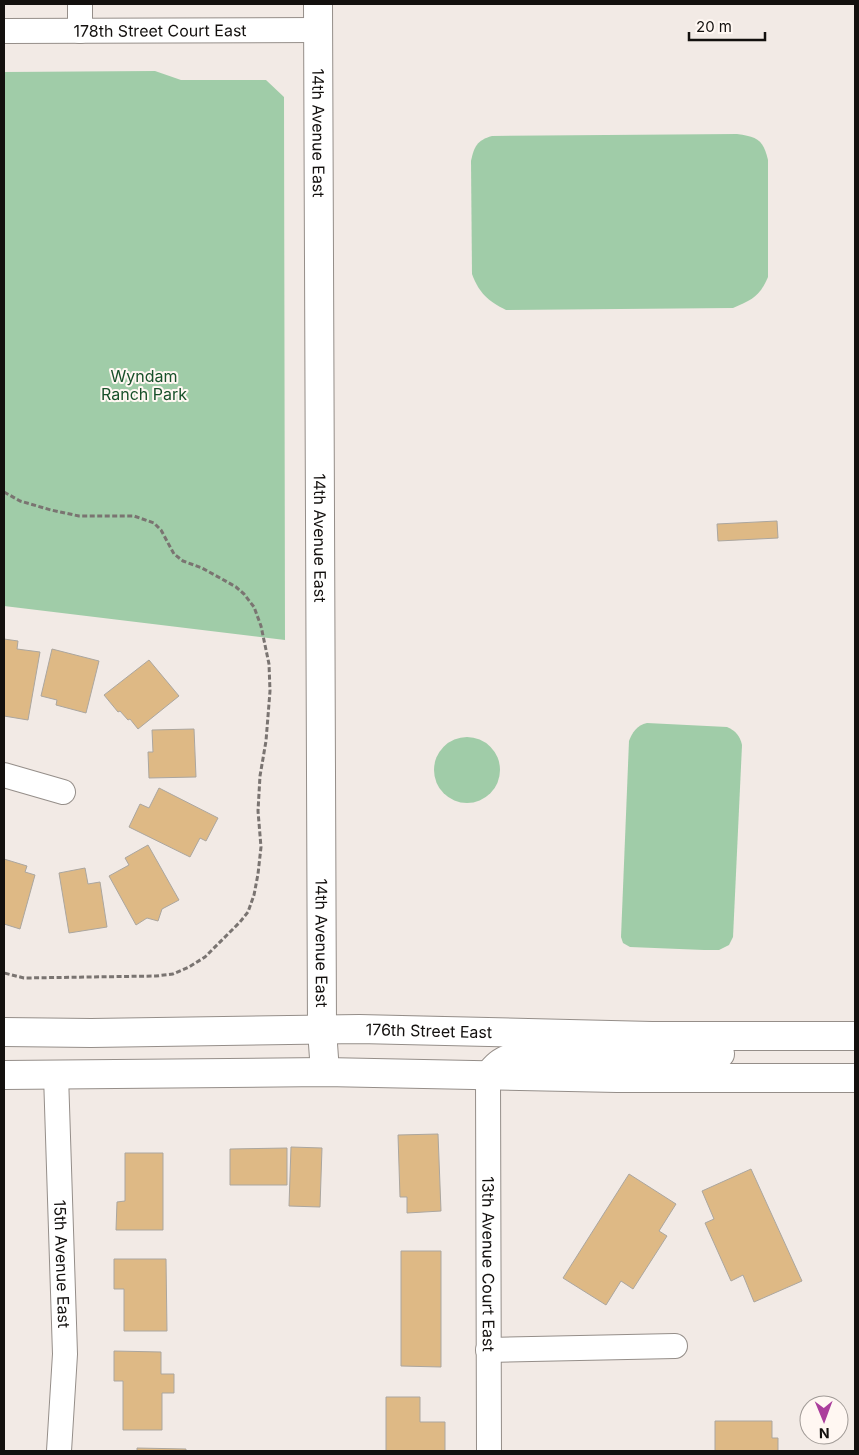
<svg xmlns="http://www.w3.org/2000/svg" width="859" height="1455" viewBox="0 0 859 1455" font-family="Inter,sans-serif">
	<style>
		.green { fill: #a0cca8 }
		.building { fill: #deb985; stroke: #aba69f }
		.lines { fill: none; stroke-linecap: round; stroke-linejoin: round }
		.street-casing { stroke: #958e89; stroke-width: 26 }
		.secondary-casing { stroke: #958e89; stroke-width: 30 }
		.primary-casing { stroke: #958e89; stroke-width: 30 }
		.path { stroke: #7a7471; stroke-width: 3; stroke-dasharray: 5 2.5; stroke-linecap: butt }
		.street { stroke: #fff; stroke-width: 24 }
		.secondary { stroke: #fff; stroke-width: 28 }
		.primary { stroke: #fff; stroke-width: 28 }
		.labels { text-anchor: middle; stroke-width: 4; stroke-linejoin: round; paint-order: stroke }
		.street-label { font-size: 16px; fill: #13100e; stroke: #fff7f2 }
		.park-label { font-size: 16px; fill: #175029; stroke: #fff7f2 }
	</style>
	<rect width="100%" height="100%" fill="#f2eae5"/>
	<g class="green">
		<polygon points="155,71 181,80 266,80 284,97 285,640 4,606 4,72"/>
		<path d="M737 134C757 137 763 139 768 160V277C760 296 752 300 733 308L506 310C488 301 479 293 472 274L471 161C474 147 477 140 492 136Z"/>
		<path d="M647 723 727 727C736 731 740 736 742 745L733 937 729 945 719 950H704L630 947 623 943 621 937 629 741C632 733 637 725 647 723Z"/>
		<circle cx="467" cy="770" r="33"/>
	</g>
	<g class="building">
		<polygon points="777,521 778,538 718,541 717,524"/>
		<polygon points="4,639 18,641 17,649 40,652 28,720 4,716"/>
		<polygon points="52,649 99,661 86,713 56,705 57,700 41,696"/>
		<polygon points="149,660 179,696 138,729 130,719 128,720 120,711 118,712 104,695"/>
		<polygon points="194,729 196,777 149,778 148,752 153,752 152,730"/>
		<polygon points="159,788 218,818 206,841 200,838 190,857 129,827 140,804 149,808"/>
		<polygon points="148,845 179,900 162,909 158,921 147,918 136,925 109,876 129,865 125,858"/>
		<polygon points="4,859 27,866 25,872 35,875 20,929 4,924"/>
		<polygon points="85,868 88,884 100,882 107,927 69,933 59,873"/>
		<polygon points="438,1134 441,1211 407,1213 407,1197 400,1197 398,1135"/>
		<polygon points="291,1147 322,1148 320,1207 289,1206"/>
		<polygon points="287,1148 287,1185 230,1185 230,1149"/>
		<polygon points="125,1153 163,1153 163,1230 116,1230 117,1202 125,1201"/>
		<polygon points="751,1169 802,1281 754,1302 743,1275 731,1281 705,1223 714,1219 702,1191"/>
		<polygon points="629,1174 676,1204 659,1231 667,1236 633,1289 621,1281 606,1305 563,1278"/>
		<polygon points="401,1251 441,1251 441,1367 401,1366"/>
		<polygon points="114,1259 166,1259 167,1331 124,1331 124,1289 114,1289"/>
		<polygon points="114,1351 161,1352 161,1374 174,1374 174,1393 162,1393 162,1430 123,1430 123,1381 114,1381"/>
		<polygon points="386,1397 420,1397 420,1422 445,1422 445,1451 386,1451"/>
		<polygon points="715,1421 772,1421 772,1438 778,1438 778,1451 715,1451"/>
		<polygon points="137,1448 186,1449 186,1451 137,1451"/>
	</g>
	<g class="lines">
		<g class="street-casing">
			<g id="street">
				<polyline points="80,4 80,31"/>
				<path id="s1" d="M4 31 318 30"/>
				<polyline points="4,775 63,792"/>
				<path id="s2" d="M56 1075 65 1354 59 1451"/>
				<path id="s3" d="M488 1076 489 1451"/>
				<polyline points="488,1350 675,1346"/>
			</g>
		</g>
		<g class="secondary-casing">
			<g id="secondary">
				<path id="s4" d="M318 4 322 1030 325 1072"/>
			</g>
		</g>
		<g class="primary-casing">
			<g id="primary">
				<path id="s5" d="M4 1032 91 1033 359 1029 652 1036H855"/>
				<polyline points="4,1075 325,1072 617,1078 855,1078"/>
				<path d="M488 1076C496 1066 501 1061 513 1057L650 1056 720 1054"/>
			</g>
		</g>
		<polyline class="path" points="4,492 20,501 51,510 79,516 134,516 154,523 161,530 174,554 183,561 202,568 222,579 236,587 244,594 254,607 261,626 269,664 270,691 266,741 260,776 258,811 261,847 258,874 254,895 248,912 240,922 205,957 189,967 173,974 156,976 24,978 4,973"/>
		<use href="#street" class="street"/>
		<use href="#secondary" class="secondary"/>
		<use href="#primary" class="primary"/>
	</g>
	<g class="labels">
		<g class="street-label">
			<text dy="6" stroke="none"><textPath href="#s1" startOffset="156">178th Street Court East</textPath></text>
			<text dy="6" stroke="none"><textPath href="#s4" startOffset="129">14th Avenue East</textPath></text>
			<text dy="6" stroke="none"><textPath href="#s4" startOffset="534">14th Avenue East</textPath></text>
			<text dy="6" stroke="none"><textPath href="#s4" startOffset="939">14th Avenue East</textPath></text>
			<text dy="6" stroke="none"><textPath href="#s5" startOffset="425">176th Street East</textPath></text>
			<text dy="6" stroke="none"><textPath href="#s2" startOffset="189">15th Avenue East</textPath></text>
			<text dy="6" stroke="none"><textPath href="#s3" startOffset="188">13th Avenue Court East</textPath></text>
		</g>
		<g class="park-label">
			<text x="144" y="382">Wyndam<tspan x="144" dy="18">Ranch Park</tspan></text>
		</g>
	</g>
	<rect width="859" height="1455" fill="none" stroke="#13100e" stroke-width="10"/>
	<g transform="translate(824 1420) rotate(179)"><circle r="24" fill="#fff7f2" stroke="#a19b97"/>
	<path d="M0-4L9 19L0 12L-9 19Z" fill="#ab3e9c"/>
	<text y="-8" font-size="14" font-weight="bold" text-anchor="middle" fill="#13100e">N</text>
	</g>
	<path d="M689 32v8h76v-8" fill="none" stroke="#13100e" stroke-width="2.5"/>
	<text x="696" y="32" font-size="15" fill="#13100e" stroke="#fff7f2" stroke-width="4" paint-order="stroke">20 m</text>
</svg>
